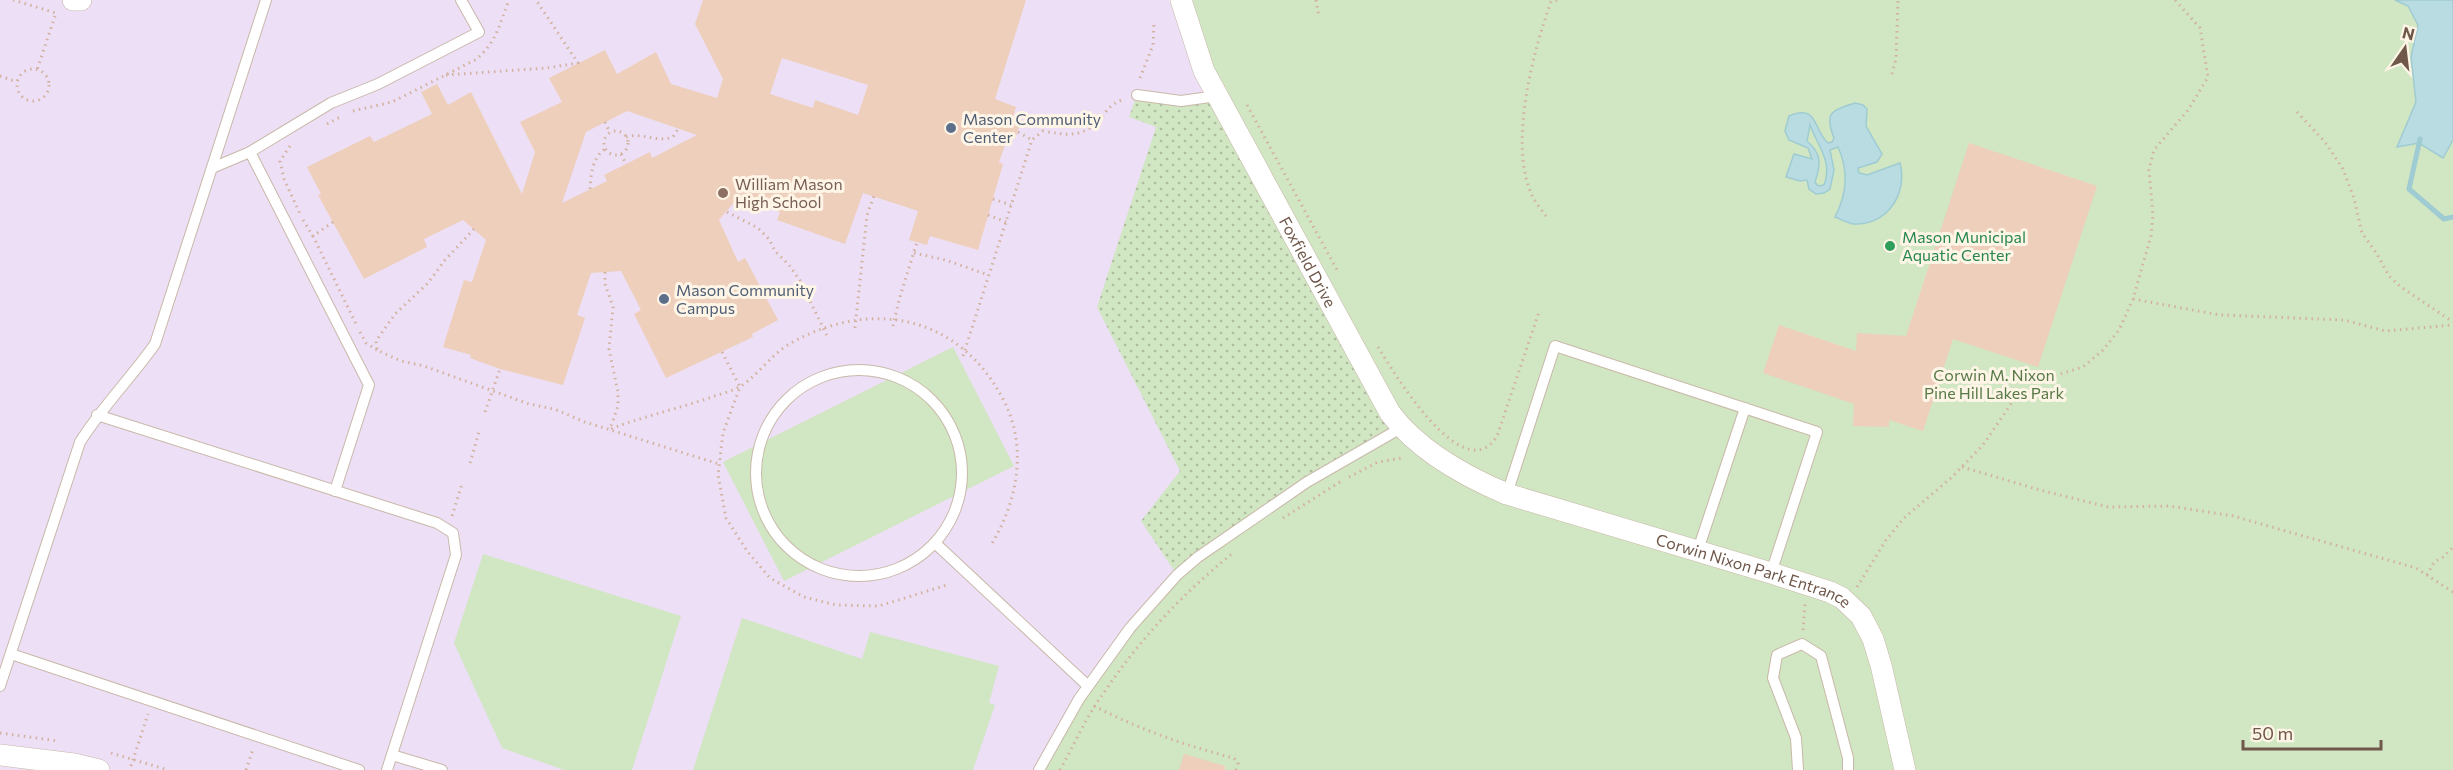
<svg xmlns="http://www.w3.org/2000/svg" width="2453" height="770" viewBox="0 0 2453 770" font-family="Commissioner,sans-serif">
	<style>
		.education { fill: #eddff6 }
		.grass { fill: url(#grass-dots) }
		.park { fill: #d1e6c2 }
		.water { fill: #b8dce2; stroke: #9fcbd3; stroke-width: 1.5; fill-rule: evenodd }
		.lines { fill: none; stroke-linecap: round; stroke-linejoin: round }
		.stream { stroke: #9fcbd3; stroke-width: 5 }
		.building { fill: #eecfbb; fill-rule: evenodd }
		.lane-casing { stroke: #c9b8a9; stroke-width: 12 }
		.street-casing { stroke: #c9b8a9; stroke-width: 22 }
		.path { stroke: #d2b29f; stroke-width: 3; stroke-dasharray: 1.5 4.5; stroke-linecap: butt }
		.lane { stroke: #fff; stroke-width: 10 }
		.street { stroke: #fff; stroke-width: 21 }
		.service-dot { fill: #5c6f8a; stroke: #fef5e7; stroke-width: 2 }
		.education-dot { fill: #8d6e63; stroke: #fef5e7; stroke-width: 2 }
		.leisure-dot { fill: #2e9e5b; stroke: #fef5e7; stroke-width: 2 }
		.labels { text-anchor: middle; stroke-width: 6; stroke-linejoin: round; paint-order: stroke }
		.service-label { font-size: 16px; fill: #4e5e75; stroke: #fef5e7; text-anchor: start }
		.education-label { font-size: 16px; fill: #785e54; stroke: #fef5e7; text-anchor: start }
		.leisure-label { font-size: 16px; fill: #27864d; stroke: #fef5e7; text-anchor: start }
		.street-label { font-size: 16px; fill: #6f574a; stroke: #fef5e7 }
		.park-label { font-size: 16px; fill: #567a46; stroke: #fef5e7 }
	</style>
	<defs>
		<pattern id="grass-dots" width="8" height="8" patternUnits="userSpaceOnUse" patternTransform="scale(1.5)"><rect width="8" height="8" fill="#d1e6c2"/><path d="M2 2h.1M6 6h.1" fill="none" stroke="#aebda0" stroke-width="1.8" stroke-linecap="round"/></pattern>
	</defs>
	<rect width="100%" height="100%" fill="#faf0e2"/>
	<polygon class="education" points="0,0 1181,0 1390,413 1039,770 0,770"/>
	<polygon class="grass" points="1137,95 1181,101 1217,96 1493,436 1177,575 1141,521 1180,471 1097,307 1156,127 1129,117"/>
	<g class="park">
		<polygon points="1181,0 2453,0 2453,770 1039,770 1130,629 1198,557 1401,428 1204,71"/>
		<polygon points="953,347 1014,466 784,581 723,462"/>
		<polygon points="483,554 681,616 632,770 564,770 502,748 454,643"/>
		<polygon points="742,618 862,659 870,632 999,666 989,703 995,705 973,770 693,770"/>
	</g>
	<g class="water">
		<polygon points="2395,0 2453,0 2453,140 2443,158 2419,143 2397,147 2416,102 2411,57 2418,25 2408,6"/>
		<path d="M1855 103 1863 105 1867 109 1866 126 1882 154 1877 162 1858 168 1859 173 1867 175 1900 163C1908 194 1887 226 1853 224 1847 223 1840 219 1835 217 1847 194 1849 171 1838 147L1830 150 1834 170 1830 189 1824 193 1816 194 1809 189 1807 180 1800 181 1786 177 1794 154 1812 159 1808 148 1789 140 1785 131 1789 116C1819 104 1812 128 1828 143L1832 142 1834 138C1824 112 1831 111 1855 103ZM1810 125C1818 147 1833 161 1824 185L1818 186 1815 182C1821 164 1822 154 1807 141Z"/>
	</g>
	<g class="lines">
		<polyline class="stream" points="2420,139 2409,189 2444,219 2453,217"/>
	</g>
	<g class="building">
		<path d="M703 0H1026L995 99 1016 107 1012 121 1020 124 1015 139 1008 137 999 162 1003 164 978 250 930 236 927 245 909 240 918 211 863 193 845 244 777 220 780 212 737 199 719 220 738 262 745 258 778 320 752 334 753 337 666 378 634 314 641 310 621 271 591 273 577 315 585 318 563 385 500 369 470 358 471 355 443 347 464 280 472 282 486 240 463 220 424 239 427 247 364 279 318 195 321 194 307 167 370 136 374 142 432 114 421 92 437 84 448 105 471 92 522 194 535 152 520 122 562 102 549 78 605 50 617 74 656 52 671 84 717 98 723 79 695 24ZM782 58 868 85 858 115 815 100 813 108 770 94ZM627 111 697 135 652 158 650 152 604 175 607 181 562 203 586 132Z"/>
		<polygon points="1969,143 2097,186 2038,367 1953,339 1923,431 1889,420 1889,427 1853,426 1854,404 1763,373 1779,325 1856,351 1857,333 1906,336"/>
		<polygon points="1184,754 1225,766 1225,770 1179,770"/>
	</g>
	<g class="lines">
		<g class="lane-casing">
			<g id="lane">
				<polyline points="1137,95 1181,101 1217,96"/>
				<polyline points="250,152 369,385 335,491"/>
				<polyline points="212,168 250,152 331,103 378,84 479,32 461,0"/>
				<circle cx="859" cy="473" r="103"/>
				<polyline points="97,415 437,523 453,533 456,555 387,770"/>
				<polyline points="1507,494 1555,346 1817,432 1771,573"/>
				<polyline points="935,543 1088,686"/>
				<polyline points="1698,550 1745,408"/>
				<polyline points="11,654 359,770"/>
				<path d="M0 686 80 442C102 407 131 378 155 344L266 0"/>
				<polyline points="392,755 442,770"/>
				<polyline points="1039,770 1079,699 1130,628 1177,575 1198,557 1307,482 1401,428"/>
				<polyline points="1798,770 1796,738 1773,678 1777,655 1802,644 1821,656 1848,758 1848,770"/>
			</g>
		</g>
		<g class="street-casing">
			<g id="street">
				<polyline points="73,0 81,0"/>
				<path id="s1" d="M1181 0 1204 71 1390 413C1418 450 1464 476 1507 494L1771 573 1830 592 1842 598 1861 616 1873 639 1881 665 1905 770"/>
				<polyline points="0,755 74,764 99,770"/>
			</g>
		</g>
		<g class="path">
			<polyline points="13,0 56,13 37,70"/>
			<polyline points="1316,0 1319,17"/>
			<circle cx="33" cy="85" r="16"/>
			<polyline points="1892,74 1896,59 1898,0"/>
			<polyline points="446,75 547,68 578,63 536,0"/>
			<polyline points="0,76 17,82"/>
			<polyline points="1140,78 1153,45 1154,21"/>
			<polyline points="1247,105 1337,270"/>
			<path d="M353 111 392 102 475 60C496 44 500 23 509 0"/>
			<polyline points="2297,112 2325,142 2343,169 2354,198 2362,233 2377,254 2389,276 2401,287 2453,322"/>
			<polyline points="605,122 610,133"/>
			<polyline points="327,124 342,116"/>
			<circle cx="616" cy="143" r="12"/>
			<polyline points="1018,132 1032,140"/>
			<path d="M626 137C643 132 656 143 673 137L678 129"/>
			<polyline points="290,146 280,161 284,179 300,214"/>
			<polyline points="621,154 626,164"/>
			<path d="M590 189C591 174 592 158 605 149"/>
			<polyline points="993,199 1011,205"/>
			<polyline points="727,212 758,228 769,239 775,251 789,265 801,282 827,336"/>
			<polyline points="988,215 1006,222"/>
			<path d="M1546 216C1541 209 1534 201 1531 193 1509 143 1533 51 1551 2L1557 0"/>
			<polyline points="303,220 313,236"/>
			<polyline points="333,222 313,236 356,324"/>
			<polyline points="474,229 445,260 428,283 395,314 376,341 377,350 401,361 424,366 529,404 554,409 585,422 719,464"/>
			<polyline points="914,253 946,260 988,275"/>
			<path d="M605 272V284L613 307 609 349 618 392V406L610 429C642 417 676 409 709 398 719 394 731 392 739 387 758 376 771 354 791 343 871 298 959 315 1003 399 1028 446 1018 501 991 545"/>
			<polyline points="2133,299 2220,315 2344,320 2385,331 2453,325"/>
			<polyline points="893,326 899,300 917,242"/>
			<polyline points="855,328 867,215 874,196"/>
			<polyline points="360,332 366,343 377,350"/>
			<path d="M1378 347C1394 373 1464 490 1497 436L1539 312"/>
			<polyline points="722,352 740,387 723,433 718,475 726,518 747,551 770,578 804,597 836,605 879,606 947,585"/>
			<path d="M963 356 1032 140 1043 131C1067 135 1082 139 1101 118 1108 109 1111 104 1122 100"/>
			<polyline points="485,412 500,369"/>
			<polyline points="470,463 479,432"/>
			<polyline points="1962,467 2040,490 2108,507 2170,506 2233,516 2416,568 2453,592"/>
			<polyline points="1349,477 1378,462 1402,458 1402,455"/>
			<polyline points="452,516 462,484"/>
			<polyline points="1283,518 1343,480"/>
			<polyline points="2427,575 2434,562 2443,557 2453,547"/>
			<polyline points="1857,587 1886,540 1904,518 1952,477 1983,445 2011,404 2044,379 2083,367 2103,350 2119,330 2133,299 2151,236 2153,216 2149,170 2154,150 2188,110 2208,77 2200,28 2175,0"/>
			<polyline points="1803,630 1805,604"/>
			<path d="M1094 706C1139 729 1186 746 1234 758L1238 763 1236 770"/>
			<polyline points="0,733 58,741"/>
			<polyline points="111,753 168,770"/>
			<polyline points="131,766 148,714"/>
			<polyline points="246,770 253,749"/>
			<path d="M1060 770C1074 745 1086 717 1103 694 1139 640 1183 593 1233 553"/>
		</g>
		<use href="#lane" class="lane"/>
		<use href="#street" class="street"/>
	</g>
	<g class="service-dot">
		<circle cx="951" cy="128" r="6"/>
		<circle cx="664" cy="299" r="6"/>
	</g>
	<circle class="education-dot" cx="723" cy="193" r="6"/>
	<circle class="leisure-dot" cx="1890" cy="246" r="6"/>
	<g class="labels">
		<g class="service-label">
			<text x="963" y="125">Mason Community<tspan x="963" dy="18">Center</tspan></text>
			<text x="676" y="296">Mason Community<tspan x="676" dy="18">Campus</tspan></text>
		</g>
		<g class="education-label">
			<text x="735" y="190">William Mason<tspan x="735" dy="18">High School</tspan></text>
		</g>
		<g class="leisure-label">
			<text x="1902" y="243">Mason Municipal<tspan x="1902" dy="18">Aquatic Center</tspan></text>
		</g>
		<g class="street-label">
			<text dy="6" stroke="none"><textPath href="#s1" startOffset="292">Foxfield Drive</textPath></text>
			<text dy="6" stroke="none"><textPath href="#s1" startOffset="866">Corwin Nixon Park Entrance</textPath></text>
		</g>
		<g class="park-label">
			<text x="1994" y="381">Corwin M. Nixon<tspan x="1994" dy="18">Pine Hill Lakes Park</tspan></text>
		</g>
	</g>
	<g transform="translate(2405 48) rotate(14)" stroke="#fef5e7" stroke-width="4.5" paint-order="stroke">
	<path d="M0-4.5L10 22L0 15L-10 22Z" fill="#6f574a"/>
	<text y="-9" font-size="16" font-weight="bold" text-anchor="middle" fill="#6f574a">N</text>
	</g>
	<path d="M2243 740v9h138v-9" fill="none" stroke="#6f574a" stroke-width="3"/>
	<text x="2252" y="740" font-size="18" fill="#6f574a" stroke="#fef5e7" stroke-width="4.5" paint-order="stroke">50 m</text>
</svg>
